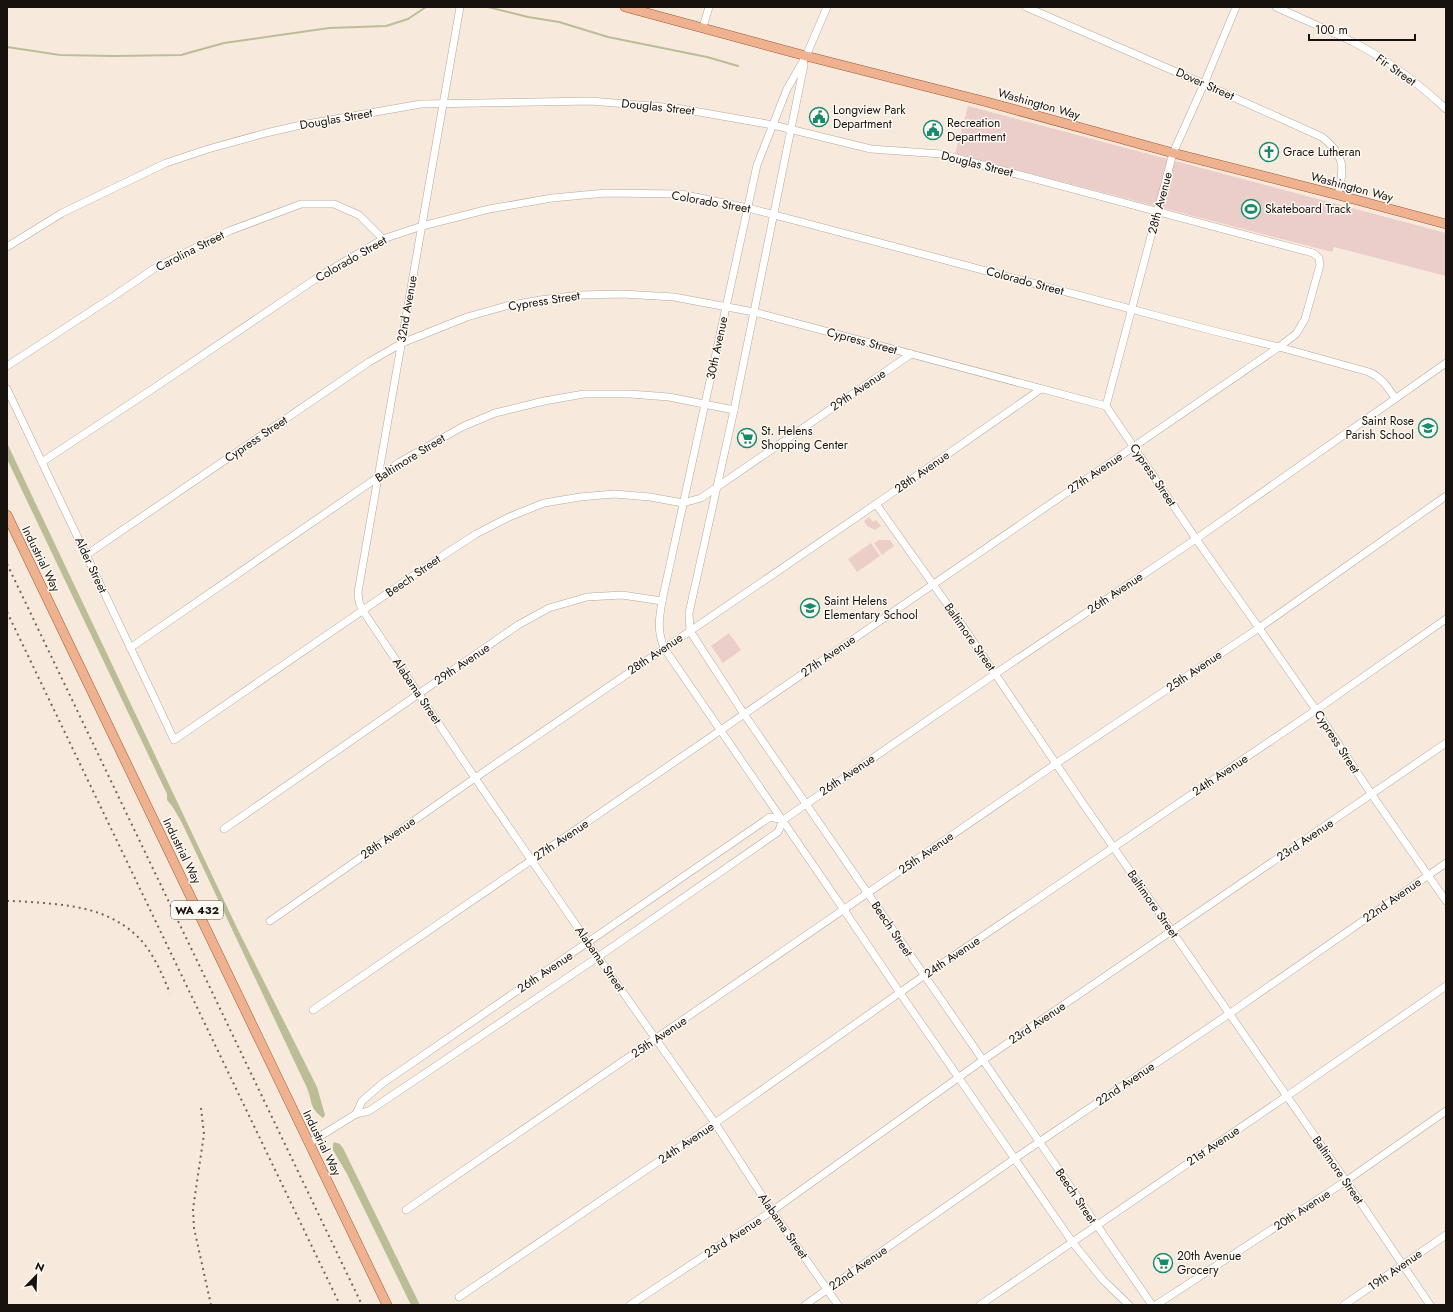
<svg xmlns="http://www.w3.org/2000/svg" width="1453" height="1312" viewBox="0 0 1453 1312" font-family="Jost,sans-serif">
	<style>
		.green { fill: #ebceca }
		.water { fill: #bbbd97 }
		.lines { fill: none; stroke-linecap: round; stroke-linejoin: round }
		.stream { stroke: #bbbd97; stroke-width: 2 }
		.minor-casing { stroke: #b5a89b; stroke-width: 8 }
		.major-casing { stroke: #9c5932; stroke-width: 10 }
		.minor { stroke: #fff; stroke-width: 7 }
		.major { stroke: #efb290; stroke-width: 9 }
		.rail { stroke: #6f675f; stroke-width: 2; stroke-dasharray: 2 4; stroke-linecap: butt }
		.labels { text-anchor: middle; stroke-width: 3; stroke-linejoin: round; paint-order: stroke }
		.shield { fill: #fef9f3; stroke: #5c5753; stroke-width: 1 }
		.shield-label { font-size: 11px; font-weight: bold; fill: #17120e }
		.street-label { font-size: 12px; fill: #17120e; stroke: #fef9f3 }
		.poi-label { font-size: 12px; fill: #17120e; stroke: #fef9f3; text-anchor: start }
	</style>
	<rect width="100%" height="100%" fill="#f7eadc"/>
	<g class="green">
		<polygon points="968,106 1446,233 1446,276 1334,247 1332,252 955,154"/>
		<polygon points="869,517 873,522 876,520 881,526 875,530 867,526 864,521"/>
		<polygon points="879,540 890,540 894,546 882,555 874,543"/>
		<polygon points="871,543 880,556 857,572 848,559"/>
		<polygon points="729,633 741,650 723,663 711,646"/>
	</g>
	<g class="water">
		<path d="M7 443 238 930 317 1087 325 1115 323 1118C309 1107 313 1103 307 1088L181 821 172 806 167 800V794L7 459Z"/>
		<polygon points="334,1142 340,1144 343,1148 420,1305 411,1305 347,1174 333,1150 333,1145"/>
	</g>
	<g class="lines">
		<g class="stream">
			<polyline points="488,7 528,17 559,22 608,37 707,57 738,66"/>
			<polyline points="7,47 60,55 114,56 181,55 224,43 329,28 386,26 408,19 426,7"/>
		</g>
		<g class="minor-casing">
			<g id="minor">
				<polyline points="460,7 358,592 359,602 363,611 475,778 598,957 715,1123 772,1211 838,1305"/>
				<path d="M827 7 806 56 787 89 757 165 662 601C659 619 657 630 664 648L844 910 900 993 1073 1243 1103 1280 1129 1305"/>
				<path d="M1026 7 1204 84 1322 137C1346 156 1344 168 1338 195"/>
				<path d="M1276 7C1302 19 1329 30 1355 43 1388 60 1419 84 1446 109"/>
				<polyline points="703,27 709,7"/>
				<polyline points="804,65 734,410 689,613 690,631 744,714 1152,1305"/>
				<polyline points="7,247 62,213 166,163 208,149 266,133 301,125 421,104 590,101 676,108 773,125 871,149 941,154 1313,253 1319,258 1320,265 1305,319 1296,334 1279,347 313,1010"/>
				<polyline points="7,366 114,296 155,268 229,231 301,204 334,204 359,215 383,239"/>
				<polyline points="7,389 152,693 174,740 439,558 476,534 509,517 544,503 580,497 614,494 650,497 683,503 701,498 911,354"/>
				<polyline points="1106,406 1173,153 1204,84 1236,7"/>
				<path d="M42 462 154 388 320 276 383 239 422 226 489 209 552 198 606 193 681 194 748 208 1214 331 1279 347 1369 372C1382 378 1387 386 1395 398"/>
				<polyline points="876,504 962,625 1084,805 1346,1181 1430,1305"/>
				<polyline points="86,555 369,362 402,343 467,317 506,306 540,300 580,295 622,294 674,297 754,312 1106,406 1196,539 1259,628 1316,710 1372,795 1446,901"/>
				<polyline points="130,648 400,462 462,427 495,413 544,401 584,394 630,394 669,397 734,410"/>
				<polyline points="224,829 518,625 549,608 587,597 622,595 662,601"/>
				<polyline points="270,921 475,778 876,504 1041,389"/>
				<polyline points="356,1114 362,1101 383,1083 770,817 783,820"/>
				<polyline points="309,1143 356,1114 369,1111 598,957 778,832 783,820 995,674 1196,539 1446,363"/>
				<polyline points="406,1210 1057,763 1259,628 1446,496"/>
				<polyline points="459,1297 715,1123 912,984 1316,710 1446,619"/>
				<polyline points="630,1305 772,1211 983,1060 1446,743"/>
				<polyline points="805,1305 1014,1159 1229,1014 1446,863"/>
				<polyline points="980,1305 1287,1096 1446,986"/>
				<polyline points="1156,1305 1346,1181 1446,1111"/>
				<polyline points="1344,1305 1446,1235"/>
			</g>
		</g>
		<g class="major-casing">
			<g id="major">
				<polyline points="625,7 806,56 987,102 1173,153 1338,195 1446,224"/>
				<polyline points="7,515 387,1305"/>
			</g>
		</g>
		<use href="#minor" class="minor"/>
		<use href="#major" class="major"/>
		<g class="rail">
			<polyline points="7,564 362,1305"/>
			<polyline points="7,612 340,1305"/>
			<path d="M7 901C19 901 32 902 44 903 79 906 111 911 138 937 153 952 162 974 170 993"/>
			<polyline points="201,1108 204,1134 193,1209 194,1228 211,1305"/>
		</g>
	</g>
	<defs>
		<g id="civic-ring" transform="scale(1)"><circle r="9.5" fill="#fef9f3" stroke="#178c6d" stroke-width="1.5"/><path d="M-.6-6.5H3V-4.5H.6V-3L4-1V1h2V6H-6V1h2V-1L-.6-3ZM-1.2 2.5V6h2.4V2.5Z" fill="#178c6d"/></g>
		<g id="church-ring" transform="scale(1)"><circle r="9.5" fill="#fef9f3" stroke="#178c6d" stroke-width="1.5"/><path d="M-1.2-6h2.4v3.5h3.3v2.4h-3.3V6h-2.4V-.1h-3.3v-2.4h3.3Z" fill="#178c6d"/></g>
		<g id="stadium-ring" transform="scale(1)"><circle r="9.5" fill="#fef9f3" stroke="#178c6d" stroke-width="1.5"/><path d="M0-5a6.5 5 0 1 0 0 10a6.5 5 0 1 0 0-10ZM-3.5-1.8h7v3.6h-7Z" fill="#178c6d"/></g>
		<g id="school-ring" transform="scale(1)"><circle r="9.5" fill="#fef9f3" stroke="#178c6d" stroke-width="1.5"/><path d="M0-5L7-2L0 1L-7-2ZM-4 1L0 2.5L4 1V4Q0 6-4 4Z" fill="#178c6d"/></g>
		<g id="supermarket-ring" transform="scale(1)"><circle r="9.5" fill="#fef9f3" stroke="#178c6d" stroke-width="1.5"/><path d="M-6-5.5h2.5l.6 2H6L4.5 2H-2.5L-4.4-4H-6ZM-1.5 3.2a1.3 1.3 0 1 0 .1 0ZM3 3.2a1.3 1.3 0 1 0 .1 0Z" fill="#178c6d"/></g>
	</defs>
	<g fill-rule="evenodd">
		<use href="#civic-ring" x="819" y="117"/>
		<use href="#civic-ring" x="933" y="130"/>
		<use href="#church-ring" x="1269" y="152"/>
		<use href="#stadium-ring" x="1251" y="209"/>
		<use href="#school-ring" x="1428" y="428"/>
		<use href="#supermarket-ring" x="747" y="438"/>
		<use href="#school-ring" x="810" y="608"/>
		<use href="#supermarket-ring" x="1163" y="1263"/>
	</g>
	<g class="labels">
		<rect class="shield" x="171" y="901" width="52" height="18" rx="3"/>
		<g class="shield-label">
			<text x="197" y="914">WA 432</text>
		</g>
		<g class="street-label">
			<text transform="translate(1396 70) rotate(35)" y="4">Fir Street</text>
			<text transform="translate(1205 84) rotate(24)" y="4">Dover Street</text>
			<text transform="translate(1039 104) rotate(16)" y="4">Washington Way</text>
			<text transform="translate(658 107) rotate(6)" y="4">Douglas Street</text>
			<text transform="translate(336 119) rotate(-10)" y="4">Douglas Street</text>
			<text transform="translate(977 164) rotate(14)" y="4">Douglas Street</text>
			<text transform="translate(1352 187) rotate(15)" y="4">Washington Way</text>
			<text transform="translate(711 202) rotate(10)" y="4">Colorado Street</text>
			<text transform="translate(1160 203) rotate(-75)" y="4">28th Avenue</text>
			<text transform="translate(190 251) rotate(-27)" y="4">Carolina Street</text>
			<text transform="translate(351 259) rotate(-30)" y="4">Colorado Street</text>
			<text transform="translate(1025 281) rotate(15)" y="4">Colorado Street</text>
			<text transform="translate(544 301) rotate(-9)" y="4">Cypress Street</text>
			<text transform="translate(407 309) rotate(-80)" y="4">32nd Avenue</text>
			<text transform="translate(862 341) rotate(15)" y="4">Cypress Street</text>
			<text transform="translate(717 348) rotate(-78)" y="4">30th Avenue</text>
			<text transform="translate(858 390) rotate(-34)" y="4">29th Avenue</text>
			<text transform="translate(256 439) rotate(-34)" y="4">Cypress Street</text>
			<text transform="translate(410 458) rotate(-32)" y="4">Baltimore Street</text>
			<text transform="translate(922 472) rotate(-35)" y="4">28th Avenue</text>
			<text transform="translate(1095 473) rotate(-34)" y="4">27th Avenue</text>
			<text transform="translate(1153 475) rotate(56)" y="4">Cypress Street</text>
			<text transform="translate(41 559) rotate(64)" y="4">Industrial Way</text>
			<text transform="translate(91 565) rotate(65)" y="4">Alder Street</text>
			<text transform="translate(413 576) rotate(-35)" y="4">Beech Street</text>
			<text transform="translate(1115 593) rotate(-34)" y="4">26th Avenue</text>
			<text transform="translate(970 637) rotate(55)" y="4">Baltimore Street</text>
			<text transform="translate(655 654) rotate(-34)" y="4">28th Avenue</text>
			<text transform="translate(828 656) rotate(-35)" y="4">27th Avenue</text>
			<text transform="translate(462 664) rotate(-34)" y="4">29th Avenue</text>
			<text transform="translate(1194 671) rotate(-34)" y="4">25th Avenue</text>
			<text transform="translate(417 691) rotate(56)" y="4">Alabama Street</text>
			<text transform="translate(1337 742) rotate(57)" y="4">Cypress Street</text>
			<text transform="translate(847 775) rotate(-34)" y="4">26th Avenue</text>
			<text transform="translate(1220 775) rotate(-34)" y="4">24th Avenue</text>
			<text transform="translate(388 838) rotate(-35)" y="4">28th Avenue</text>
			<text transform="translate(561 840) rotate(-34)" y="4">27th Avenue</text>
			<text transform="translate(1305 840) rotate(-34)" y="4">23rd Avenue</text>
			<text transform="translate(182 851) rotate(64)" y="4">Industrial Way</text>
			<text transform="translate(926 853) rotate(-35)" y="4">25th Avenue</text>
			<text transform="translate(1392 900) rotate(-35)" y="4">22nd Avenue</text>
			<text transform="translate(1153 904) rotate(55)" y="4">Baltimore Street</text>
			<text transform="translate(892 929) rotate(56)" y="4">Beech Street</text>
			<text transform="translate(952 957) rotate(-34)" y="4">24th Avenue</text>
			<text transform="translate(600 959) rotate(55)" y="4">Alabama Street</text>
			<text transform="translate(545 972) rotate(-34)" y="4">26th Avenue</text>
			<text transform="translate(1037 1023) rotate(-34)" y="4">23rd Avenue</text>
			<text transform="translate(659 1037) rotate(-34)" y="4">25th Avenue</text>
			<text transform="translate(1125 1084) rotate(-34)" y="4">22nd Avenue</text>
			<text transform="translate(322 1143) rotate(64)" y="4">Industrial Way</text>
			<text transform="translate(686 1143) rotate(-34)" y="4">24th Avenue</text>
			<text transform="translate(1213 1146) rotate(-34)" y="4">21st Avenue</text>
			<text transform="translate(1338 1170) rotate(55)" y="4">Baltimore Street</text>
			<text transform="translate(1076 1196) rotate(56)" y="4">Beech Street</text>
			<text transform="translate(1302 1210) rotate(-33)" y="4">20th Avenue</text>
			<text transform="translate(783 1226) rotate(55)" y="4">Alabama Street</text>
			<text transform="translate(733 1237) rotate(-33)" y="4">23rd Avenue</text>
			<text transform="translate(858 1268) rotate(-35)" y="4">22nd Avenue</text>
			<text transform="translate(1395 1270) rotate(-35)" y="4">19th Avenue</text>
		</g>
		<g class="poi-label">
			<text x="833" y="114">Longview Park<tspan x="833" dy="14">Department</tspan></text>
			<text x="947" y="127">Recreation<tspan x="947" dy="14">Department</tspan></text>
			<text x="1283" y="156">Grace Lutheran</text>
			<text x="1265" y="213">Skateboard Track</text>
			<text x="1414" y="425" text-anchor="end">Saint Rose<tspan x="1414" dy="14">Parish School</tspan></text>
			<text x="761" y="435">St. Helens<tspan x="761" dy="14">Shopping Center</tspan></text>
			<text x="824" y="605">Saint Helens<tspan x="824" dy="14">Elementary School</tspan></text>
			<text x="1177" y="1260">20th Avenue<tspan x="1177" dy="14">Grocery</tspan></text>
		</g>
	</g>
	<rect width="1453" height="1312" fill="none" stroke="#17120e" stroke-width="16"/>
	<g transform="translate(36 1276) rotate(23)" stroke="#fef9f3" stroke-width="3" paint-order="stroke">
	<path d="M0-3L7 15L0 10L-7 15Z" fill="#17120e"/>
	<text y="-6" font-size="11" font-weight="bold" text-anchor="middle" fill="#17120e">N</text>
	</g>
	<path d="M1309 34v6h106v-6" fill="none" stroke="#17120e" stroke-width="2"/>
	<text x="1315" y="34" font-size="12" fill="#17120e" stroke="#fef9f3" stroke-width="3" paint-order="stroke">100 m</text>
</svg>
